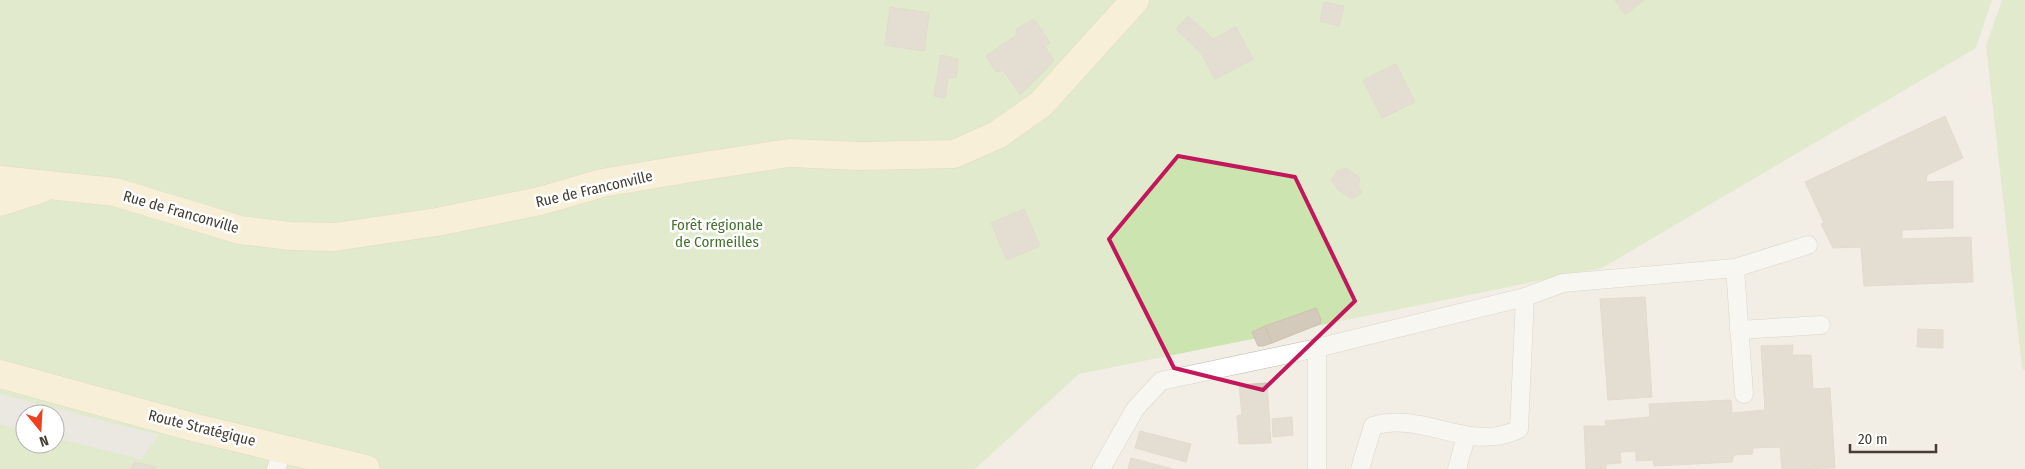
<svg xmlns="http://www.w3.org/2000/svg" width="2025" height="469" viewBox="0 0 2025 469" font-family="'Fira Sans Condensed',sans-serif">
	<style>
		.green { fill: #cce4af; fill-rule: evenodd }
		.parking { fill: #e3e0dd }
		.building { fill: #d3cabb; stroke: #cdc2af }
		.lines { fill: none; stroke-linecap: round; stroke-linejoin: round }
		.lane-casing { stroke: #bdb6a8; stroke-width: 19 }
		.secondary-casing { stroke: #d0c297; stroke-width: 29 }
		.lane { stroke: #fff; stroke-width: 18 }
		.secondary { stroke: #fcefc5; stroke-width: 28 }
		.marked { fill: none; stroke: #c2185b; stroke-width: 4; stroke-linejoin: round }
		.labels { text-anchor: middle; stroke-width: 5; stroke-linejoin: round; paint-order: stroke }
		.street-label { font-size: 15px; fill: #443e35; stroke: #fff }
		.park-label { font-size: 15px; fill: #45722b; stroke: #fff }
	</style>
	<rect width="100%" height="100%" fill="#f2eee5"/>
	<g class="green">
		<path d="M0 0H1992L1976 48 1602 268 1079 374 975 469H0ZM25 414H55V444H25Z"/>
		<polygon points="2002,0 2025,0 2025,371 2022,368 1986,46"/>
	</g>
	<polygon class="parking" points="0,394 159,435 141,459 55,438 55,414 25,414 25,431 0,424"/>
	<g class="building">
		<polygon points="1615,0 1644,0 1625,15"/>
		<polygon points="1324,2 1344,6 1339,26 1320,21"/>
		<polygon points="890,7 929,13 924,51 885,45"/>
		<polygon points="1188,16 1213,39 1236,27 1253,59 1215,79 1201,53 1176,29"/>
		<polygon points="1034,19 1050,43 1045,47 1054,61 1020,95 1003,70 996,72 986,56 1017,35 1016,29"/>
		<polygon points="941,55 958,59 956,78 948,78 945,98 934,96"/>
		<polygon points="1396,64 1415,102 1382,118 1363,80"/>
		<polygon points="1945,116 1963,158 1927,175 1926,182 1953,181 1953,228 1902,230 1902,239 1971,237 1973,282 1864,286 1861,247 1833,248 1821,224 1824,223 1805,182"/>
		<polygon points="1346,168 1360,178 1358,186 1362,192 1353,199 1342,193 1331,181 1337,171"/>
		<polygon points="1024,209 1040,246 1007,260 991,223"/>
		<polygon points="1645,297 1652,397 1608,400 1600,299"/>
		<polygon points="1316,308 1321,319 1320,324 1272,343 1265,326"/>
		<polygon points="1265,326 1272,343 1263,346 1258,346 1252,332"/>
		<polygon points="1918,329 1943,330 1943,348 1917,347"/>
		<polygon points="1793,345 1792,355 1811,355 1813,389 1830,388 1835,468 1782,469 1780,447 1753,448 1752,454 1734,455 1732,462 1654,466 1653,460 1636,461 1636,451 1620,452 1621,463 1606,464 1606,469 1586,469 1584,426 1606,426 1605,421 1650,417 1649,404 1731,400 1732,413 1765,410 1761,346"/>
		<polygon points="1267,383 1271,443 1239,444 1237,416 1242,415 1239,385"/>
		<polygon points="1292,417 1293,435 1273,437 1272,419"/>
		<polygon points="1140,431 1191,444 1186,462 1135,448"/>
		<polygon points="1131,458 1173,469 1128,469"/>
		<polygon points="135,462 156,467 155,469 130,469"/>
	</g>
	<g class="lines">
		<g class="lane-casing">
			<g id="lane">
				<polyline points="1735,268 1744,394"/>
				<polyline points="1739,330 1821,325"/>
				<polyline points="276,469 283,449"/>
				<polyline points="1101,469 1135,409 1161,381 1317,348"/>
				<polyline points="1317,469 1317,348 1525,297 1563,283 1735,268 1808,245"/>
				<path d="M1360 469 1373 426C1422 410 1470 454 1519 429L1525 297"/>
				<polyline points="1457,469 1466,437"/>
			</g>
		</g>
		<g class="secondary-casing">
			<g id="secondary">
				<polyline points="0,180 115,192 240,230 290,236 334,237 437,222 540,201 602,183 691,168 789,153 862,156 954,154 997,135 1041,104 1135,0"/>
				<polyline points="0,202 41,189"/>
				<polyline points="0,374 196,428 366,469"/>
			</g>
		</g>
		<use href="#lane" class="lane"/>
		<use href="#secondary" class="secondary"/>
	</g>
	<path d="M0 0H2025V469H0ZM1178 156 1295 177 1355 301 1263 390 1174 368 1109 239Z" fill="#f2eee5" fill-opacity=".55" fill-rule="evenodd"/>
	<path class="marked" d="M1178 156 1295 177 1355 301 1263 390 1174 368 1109 239Z"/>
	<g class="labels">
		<g class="street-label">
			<text transform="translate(594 189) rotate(-13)" y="5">Rue de Franconville</text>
			<text transform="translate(181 212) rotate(16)" y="5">Rue de Franconville</text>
			<text transform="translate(202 428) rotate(14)" y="5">Route Stratégique</text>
		</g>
		<g class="park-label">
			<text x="717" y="230">Forêt régionale<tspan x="717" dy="17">de Cormeilles</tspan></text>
		</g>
	</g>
	<g transform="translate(40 429) rotate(162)"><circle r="24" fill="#ffffff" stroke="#b4b2ae"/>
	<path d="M0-4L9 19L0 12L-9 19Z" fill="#ef401e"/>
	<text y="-8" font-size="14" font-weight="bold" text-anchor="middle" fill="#443e35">N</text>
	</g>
	<path d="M1850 444v8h86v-8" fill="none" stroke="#443e35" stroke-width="2.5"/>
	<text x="1858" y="444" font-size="15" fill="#443e35" stroke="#ffffff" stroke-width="4" paint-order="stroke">20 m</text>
</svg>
